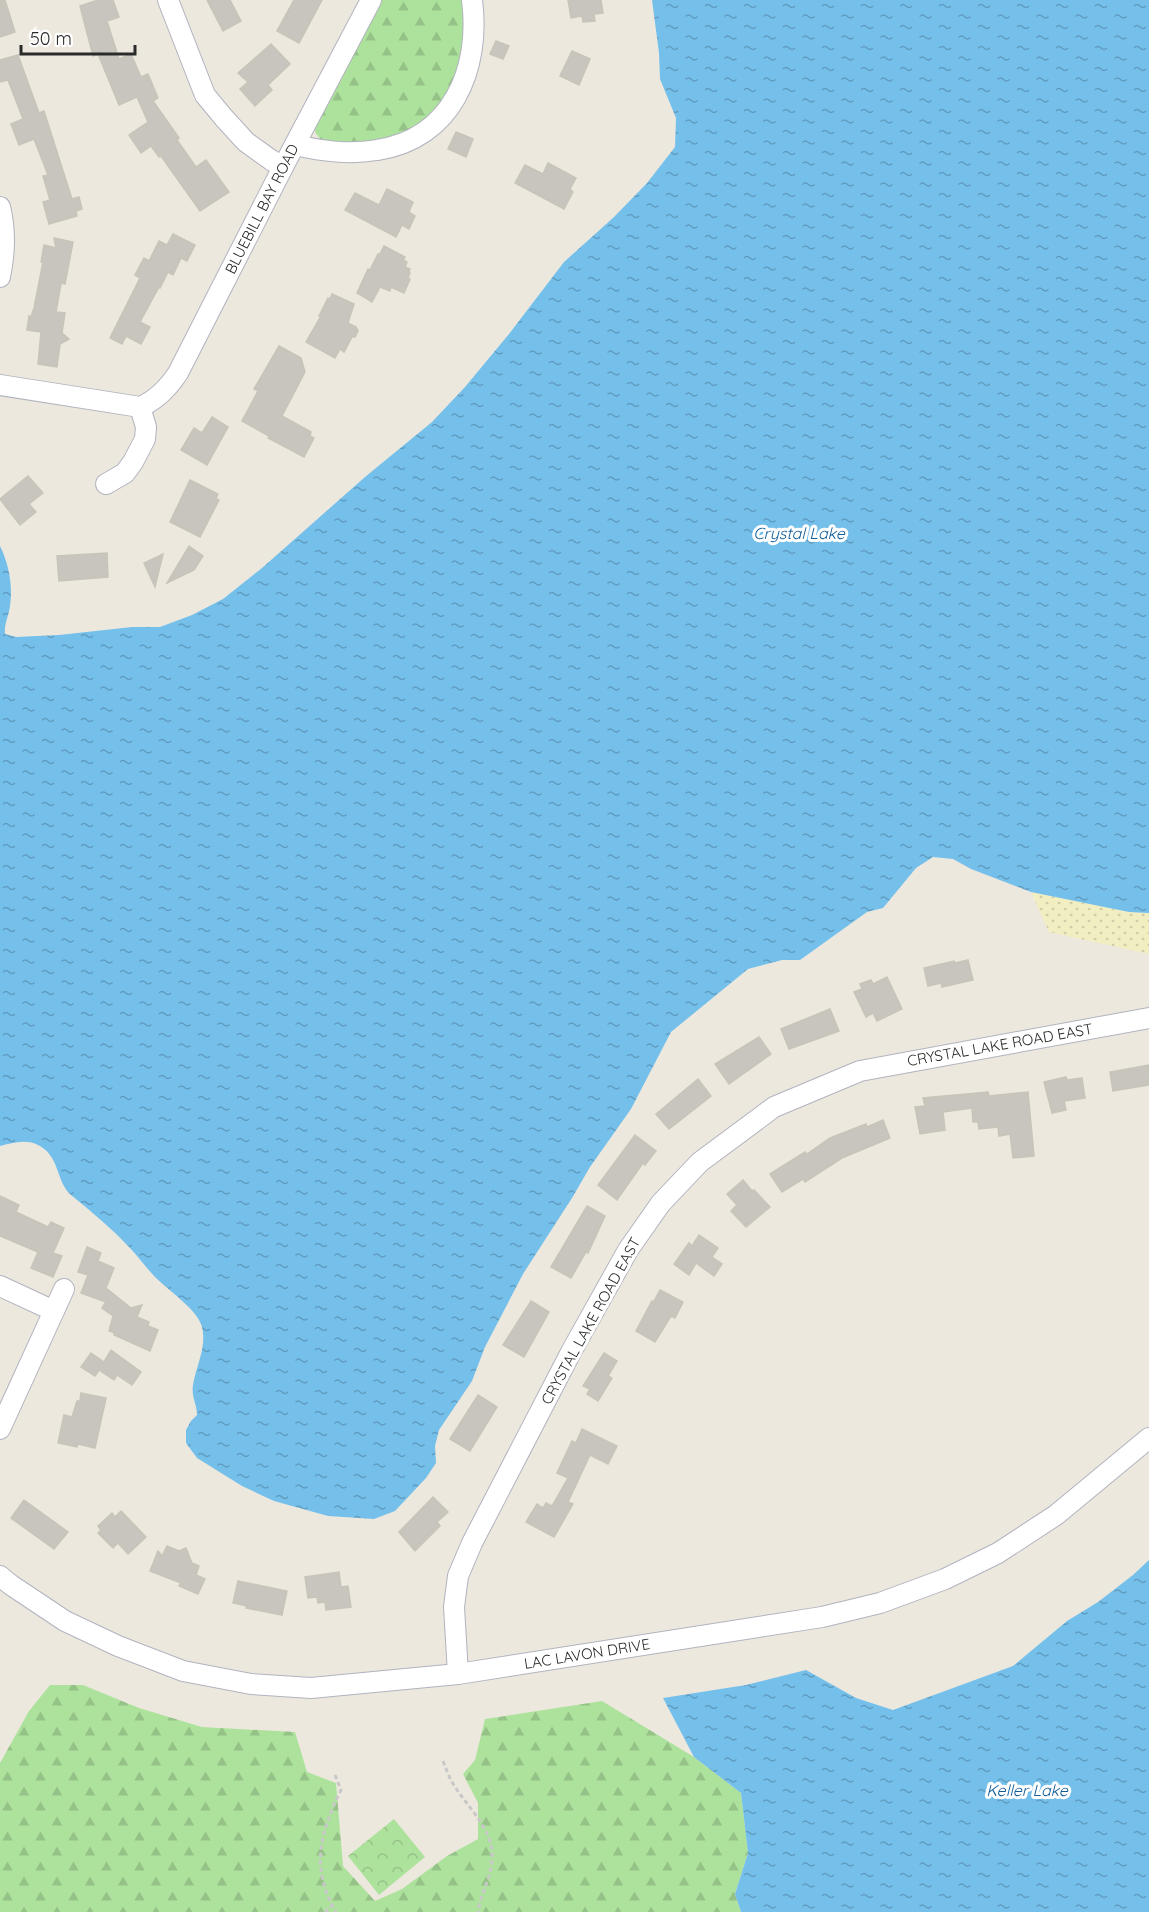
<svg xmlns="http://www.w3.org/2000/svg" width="1149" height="1912" viewBox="0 0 1149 1912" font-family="Quicksand,sans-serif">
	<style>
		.forest { fill: url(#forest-firs) }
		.sand { fill: url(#sand-dots) }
		.park { fill: url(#park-crowns) }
		.water { fill: url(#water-ripples) }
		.building { fill: #c8c5be; stroke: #c8c4b8; stroke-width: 1.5 }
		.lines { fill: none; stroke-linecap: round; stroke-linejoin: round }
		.minor-casing { stroke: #b1b3bf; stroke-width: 22 }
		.path { stroke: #c8c8c8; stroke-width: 3; stroke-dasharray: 4.5 3; stroke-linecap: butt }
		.minor { stroke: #fff; stroke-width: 20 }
		.labels { text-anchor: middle; stroke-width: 6; stroke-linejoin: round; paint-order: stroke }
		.street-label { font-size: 15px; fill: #2b2b2b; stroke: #fff }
		.water-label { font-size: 16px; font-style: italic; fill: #115e9a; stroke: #fff }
	</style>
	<defs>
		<pattern id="forest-firs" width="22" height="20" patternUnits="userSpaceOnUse" patternTransform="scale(1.5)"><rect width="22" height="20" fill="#ade29c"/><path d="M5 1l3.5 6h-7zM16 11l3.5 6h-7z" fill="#95c287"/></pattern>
		<pattern id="sand-dots" width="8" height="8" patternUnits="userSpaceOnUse" patternTransform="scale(1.5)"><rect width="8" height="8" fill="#f1eec2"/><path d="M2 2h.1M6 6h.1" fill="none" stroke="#cfcca7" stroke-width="1.8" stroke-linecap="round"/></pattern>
		<pattern id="park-crowns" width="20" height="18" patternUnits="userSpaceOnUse" patternTransform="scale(1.5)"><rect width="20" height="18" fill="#ade29c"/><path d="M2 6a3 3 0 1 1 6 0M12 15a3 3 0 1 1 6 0" fill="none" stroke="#95c287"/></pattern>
		<pattern id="water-ripples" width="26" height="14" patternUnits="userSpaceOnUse" patternTransform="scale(1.5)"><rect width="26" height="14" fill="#75c0eb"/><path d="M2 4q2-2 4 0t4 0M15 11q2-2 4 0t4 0" fill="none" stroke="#609cbf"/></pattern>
	</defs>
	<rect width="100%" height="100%" fill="#ede8de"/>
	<g class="forest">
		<polygon points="381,0 465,0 463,64 434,116 391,140 342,145 321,140 315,132 316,125"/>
		<polygon points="50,1685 83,1685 139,1708 202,1727 295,1732 307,1772 336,1783 343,1866 375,1901 402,1889 447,1856 478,1839 478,1803 463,1774 475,1760 485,1719 602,1701 694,1757 741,1793 748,1853 735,1894 741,1912 0,1912 0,1763 29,1711"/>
	</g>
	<polygon class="sand" points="1031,892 1129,912 1149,913 1149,954 1049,932"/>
	<polygon class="park" points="394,1819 425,1857 379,1895 348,1856"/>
	<g class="water">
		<path d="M652 0H1149V913L1129 912 1031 892 971 869 953 859 933 857 916 868 883 908 867 912 800 960H782L748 969 671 1032 631 1109 590 1167 572 1198 523 1274 485 1347 472 1381 439 1430 435 1446 436 1463 426 1478 395 1511 374 1519 328 1516 274 1501 242 1486 197 1458 186 1443V1430L191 1421 197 1415C197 1404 191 1397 193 1385 196 1366 207 1347 202 1327 198 1310 168 1290 156 1278 146 1268 138 1256 129 1247 111 1228 91 1211 71 1195 55 1181 61 1155 36 1144 25 1139 11 1143 0 1146V546C9 564 13 586 10 606 9 616 4 623 5 634L16 637 59 635 132 627H160L192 615 223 599 262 568 365 477 432 422 465 387 509 334 564 262 614 217 647 183 675 147 676 118 660 79 659 53Z"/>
		<polygon points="1149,1560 1149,1912 741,1912 735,1894 748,1853 741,1793 694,1757 663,1698 746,1685 806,1670 856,1698 893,1710 1013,1666 1067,1621 1098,1602 1133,1575"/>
	</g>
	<g class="building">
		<polygon points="0,0 5,0 15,32 0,37"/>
		<polygon points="98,0 113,0 119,17 107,21 119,59 131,54 141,77 148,74 158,98 153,101 179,138 177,140 196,167 206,160 229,192 200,211 161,156 159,157 151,146 141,153 129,135 148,122 137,97 119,105 98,54 93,56 80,6"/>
		<polygon points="207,0 230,0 241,21 223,31"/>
		<polygon points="294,0 322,0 299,43 277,31"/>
		<polygon points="568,0 601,0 603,13 594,14 595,21 583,22 582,16 571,18"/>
		<polygon points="496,41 509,46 503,59 490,54"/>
		<polygon points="271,44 290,64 268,85 272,90 255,106 240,89 248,82 238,73"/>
		<polygon points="572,51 590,59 579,85 560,76"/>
		<polygon points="18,55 39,113 44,111 72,199 79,197 82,209 76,211 77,216 49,224 43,202 50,200 43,176 48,175 34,139 19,145 11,124 23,119 8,80 0,82 0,60"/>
		<polygon points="456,132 473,139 466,157 448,149"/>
		<polygon points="548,163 576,178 570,189 573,192 564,209 515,183 525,165 543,174"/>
		<polygon points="387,189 413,202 409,212 415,216 409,229 402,225 396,237 345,210 355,193 379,205"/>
		<polygon points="173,234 195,245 187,261 181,258 173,275 168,272 160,288 159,287 140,322 150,327 141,344 126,336 122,344 110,338 140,278 135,275 144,258 149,261 159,241 167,245"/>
		<polygon points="54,238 73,242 65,284 61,283 56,312 65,313 62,333 69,339 60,344 57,367 38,364 41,332 27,330 29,316 31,317 34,308 43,262 41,262 44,245 56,248"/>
		<polygon points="384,246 405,257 403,260 407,262 405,267 410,269 409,272 410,273 408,278 410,279 404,293 391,287 390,291 380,287 372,302 357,293 368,269 370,270 378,254 380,254"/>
		<polygon points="332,294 354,304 348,323 356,327 358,331 355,337 352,337 344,352 340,349 335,358 306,342 321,316 319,316 328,298 330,299"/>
		<polygon points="279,346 301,358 305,372 282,416 311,432 310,436 314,438 304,457 268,438 269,436 242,421 258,391 254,389"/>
		<polygon points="212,417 228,427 207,465 181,450 194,428 202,433"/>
		<polygon points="28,476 43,493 29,504 36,512 20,525 0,499"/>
		<polygon points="190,480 218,494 216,498 219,500 200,537 170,522"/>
		<polygon points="189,546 203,556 194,570 167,583"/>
		<polygon points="107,553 108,577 59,581 57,556"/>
		<polygon points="163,554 155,587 144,563"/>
		<polygon points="968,960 973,980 942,987 941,983 928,986 924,968 954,961 955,963"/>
		<polygon points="887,977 902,1009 877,1021 873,1013 866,1017 854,992 862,989 860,984 871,980 873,984"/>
		<polygon points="830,1009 839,1031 789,1049 781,1029"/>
		<polygon points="759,1037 771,1054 729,1084 715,1064"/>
		<polygon points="1149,1065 1149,1085 1113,1091 1110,1072"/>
		<polygon points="1066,1077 1067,1080 1082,1078 1085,1098 1064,1101 1066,1110 1052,1113 1044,1082"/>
		<polygon points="698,1079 711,1096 669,1129 656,1114"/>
		<polygon points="988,1092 989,1096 1028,1092 1034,1156 1013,1158 1010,1134 999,1136 998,1127 979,1129 978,1122 973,1122 972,1108 943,1112 945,1130 920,1134 915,1107 925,1106 923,1098"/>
		<polygon points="883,1120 890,1138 842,1158 805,1182 803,1179 782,1192 770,1174 805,1152 807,1154 830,1138 866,1124 867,1127"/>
		<polygon points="635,1135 656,1151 645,1165 643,1163 617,1200 598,1185"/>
		<polygon points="743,1180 752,1191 754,1190 770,1207 746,1227 731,1211 737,1205 727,1194"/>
		<polygon points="0,1196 19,1205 16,1212 48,1227 51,1222 64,1228 53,1253 62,1256 53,1277 31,1268 38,1252 0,1236"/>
		<polygon points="587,1206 605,1216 588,1253 586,1252 571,1278 551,1267"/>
		<polygon points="699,1235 718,1248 712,1257 722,1264 714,1276 696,1263 689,1275 674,1264 689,1243 692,1246"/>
		<polygon points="87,1247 101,1253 98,1261 114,1268 106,1288 131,1308 142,1305 137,1317 149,1322 148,1326 158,1330 150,1351 114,1335 115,1333 109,1331 113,1316 102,1308 106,1302 81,1293 88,1275 78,1272"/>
		<polygon points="660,1290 683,1302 675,1318 671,1316 655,1342 636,1331 652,1301 653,1303"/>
		<polygon points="531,1301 549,1312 524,1357 503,1345"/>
		<polygon points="111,1350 141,1372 132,1385 117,1375 114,1380 99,1370 95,1376 81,1367 91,1353 104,1362"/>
		<polygon points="604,1353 617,1361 608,1376 612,1378 598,1401 587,1394 590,1389 583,1386"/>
		<polygon points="81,1393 106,1398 95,1448 78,1444 77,1447 58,1443 64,1415 72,1417 77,1401 80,1401"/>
		<polygon points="478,1395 497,1407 470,1451 450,1439"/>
		<polygon points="582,1429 617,1446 608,1464 590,1455 568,1502 573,1504 554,1537 526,1522 537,1504 543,1508 546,1503 552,1506 568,1478 557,1473 572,1441 576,1443"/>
		<polygon points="433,1497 448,1512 437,1522 440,1526 415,1551 399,1532"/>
		<polygon points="24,1500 68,1532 54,1549 11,1518"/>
		<polygon points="121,1511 146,1537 128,1554 118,1543 113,1548 98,1533 101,1530 98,1526 112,1513 115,1517"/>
		<polygon points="167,1546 179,1551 186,1548 192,1563 199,1566 196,1575 205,1579 198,1594 179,1586 181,1583 150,1571 158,1551 162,1556"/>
		<polygon points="339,1572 341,1587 348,1586 351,1607 326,1610 325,1602 318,1603 317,1597 308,1598 305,1577"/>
		<polygon points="238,1581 287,1591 282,1615 246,1608 247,1606 233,1603"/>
	</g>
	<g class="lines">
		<g class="minor-casing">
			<g id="minor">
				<polyline points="168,0 205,95 224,118 246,142 271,160 283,167"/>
				<path d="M295 145C322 151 349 155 377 150 452 139 481 69 472 0"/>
				<path d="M0 207C6 231 5 253 0 277"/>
				<path d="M0 385 140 407C157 400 168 388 178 373L283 167 371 0"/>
				<polyline points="106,484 125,473 133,462 145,439 146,427 140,407"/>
				<polyline points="0,1286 54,1311"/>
				<polyline points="0,1429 64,1289"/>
				<polyline points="0,1576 11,1585 65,1621 118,1646 183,1671 251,1684 311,1688 458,1674 822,1617 880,1603 945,1579 998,1553 1056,1515 1149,1438"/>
				<polyline points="458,1674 454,1607 458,1576 472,1543 571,1352 628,1250 661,1203 700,1162 774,1107 860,1071 1149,1018"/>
			</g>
		</g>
		<g class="path">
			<path d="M443 1761C446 1768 448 1775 452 1782 465 1805 495 1830 492 1859 491 1878 481 1893 478 1912"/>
			<path d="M335 1775 341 1790C320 1833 310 1868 336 1912"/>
			<polyline points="325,1912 332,1905"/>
		</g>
		<use href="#minor" class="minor"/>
	</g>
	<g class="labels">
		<g class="street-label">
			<text transform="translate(262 209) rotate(-63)" y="5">BLUEBILL BAY ROAD</text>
			<text transform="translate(1000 1045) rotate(-10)" y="5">CRYSTAL LAKE ROAD EAST</text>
			<text transform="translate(591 1321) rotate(-61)" y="5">CRYSTAL LAKE ROAD EAST</text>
			<text transform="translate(587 1654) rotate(-9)" y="5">LAC LAVON DRIVE</text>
		</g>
		<g class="water-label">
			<text x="799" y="539">Crystal Lake</text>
			<text x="1027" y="1796">Keller Lake</text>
		</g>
	</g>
	<path d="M21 45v9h114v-9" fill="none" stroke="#2b2b2b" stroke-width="3"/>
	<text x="30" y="45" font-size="18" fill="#2b2b2b" stroke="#ffffff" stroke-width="4.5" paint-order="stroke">50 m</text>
</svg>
